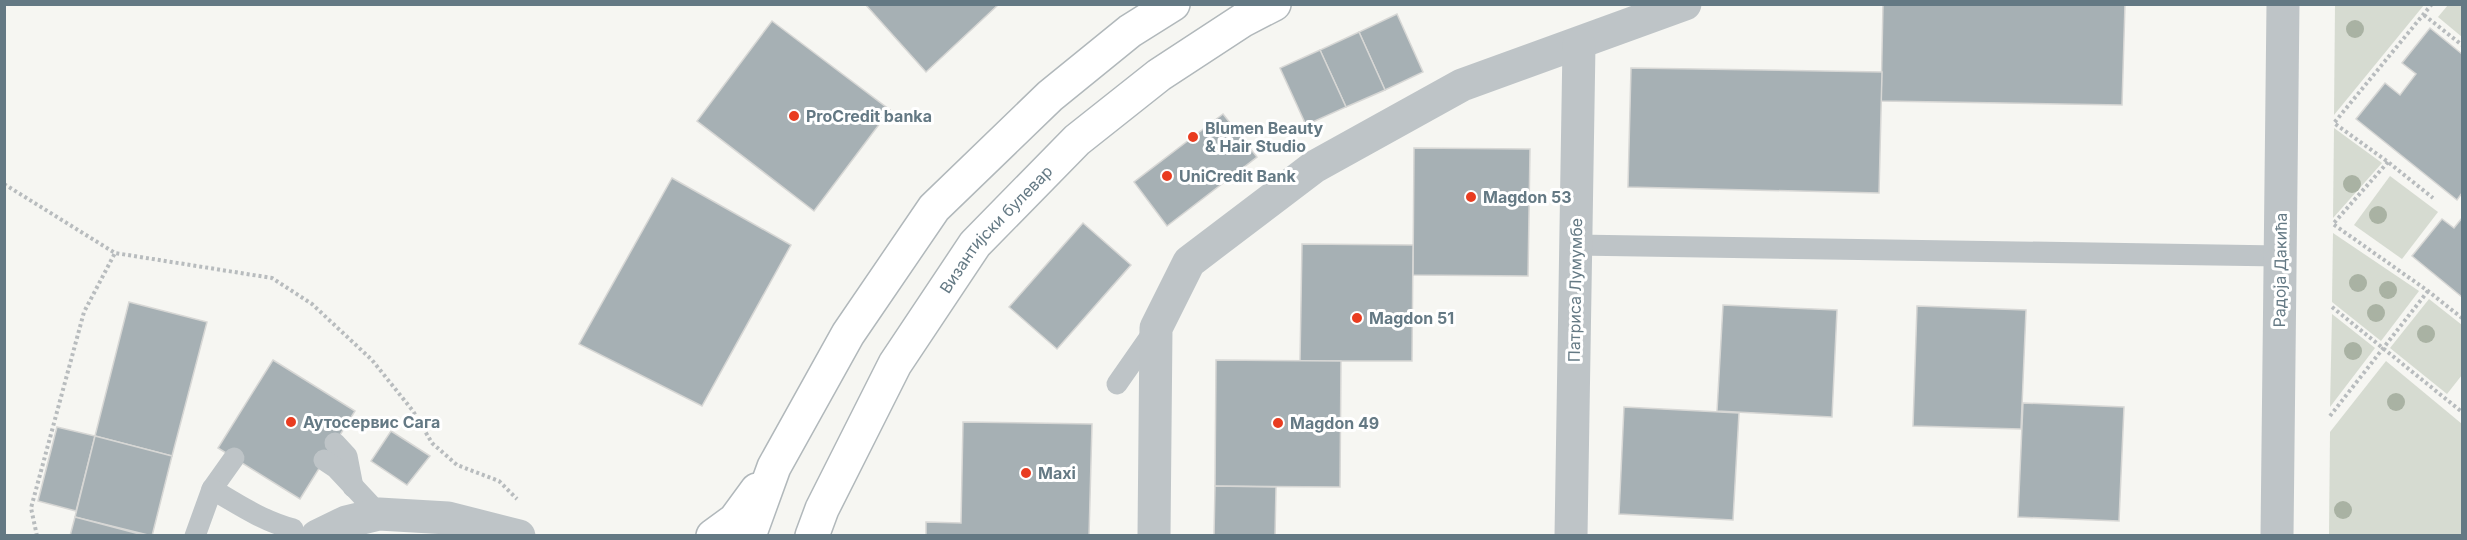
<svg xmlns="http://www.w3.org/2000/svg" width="2467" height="540" viewBox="0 0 2467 540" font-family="Inter,sans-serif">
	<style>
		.green { fill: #d6dbd1 }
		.building { fill: #a6b0b4; stroke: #d7d7d5; stroke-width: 1.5 }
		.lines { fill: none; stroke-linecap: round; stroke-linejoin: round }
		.secondary-casing { stroke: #b1b8bb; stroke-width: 36 }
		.path { stroke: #b8bcbe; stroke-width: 4; stroke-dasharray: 3 3; stroke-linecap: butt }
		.lane { stroke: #bec4c7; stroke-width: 21 }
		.street { stroke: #bec4c7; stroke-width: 33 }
		.secondary { stroke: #fff; stroke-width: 33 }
		.tree { fill: #a9b2a3 }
		.poi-dot { fill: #e93c20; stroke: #fff; stroke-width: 2 }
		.labels { text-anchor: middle; stroke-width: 6; stroke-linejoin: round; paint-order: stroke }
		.poi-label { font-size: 16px; font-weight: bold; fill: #647984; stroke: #fff; text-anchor: start }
		.street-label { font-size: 16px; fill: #647984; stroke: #fff }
	</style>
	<rect width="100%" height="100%" fill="#f6f6f2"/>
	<g class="green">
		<polygon points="2335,5 2424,5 2334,115"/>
		<polygon points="2448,5 2462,5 2462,37 2438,17"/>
		<polygon points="2334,128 2382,163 2333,218"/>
		<polygon points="2390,176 2438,212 2402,259 2354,225"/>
		<polygon points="2333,233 2419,291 2381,341 2332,302"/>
		<polygon points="2429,299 2462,325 2462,375 2447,394 2390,348"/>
		<polygon points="2332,314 2375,348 2330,407"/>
		<polygon points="2386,361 2462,424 2462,535 2329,535 2330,432"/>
	</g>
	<g class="building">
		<polygon points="865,4 999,4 926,72"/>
		<polygon points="1883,4 2125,4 2122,105 1881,101"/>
		<polygon points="1397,14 1423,72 1385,90 1359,32"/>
		<polygon points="772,21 890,110 814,211 697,121"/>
		<polygon points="2430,28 2462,54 2462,193 2457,200 2356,119 2385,83 2400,95 2416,74 2402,63"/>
		<polygon points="1359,32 1385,90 1346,107 1320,50"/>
		<polygon points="1320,50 1346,107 1306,125 1280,68"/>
		<polygon points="1631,68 1882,72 1879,193 1628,187"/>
		<polygon points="1223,114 1257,157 1167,226 1134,182"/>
		<polygon points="1414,148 1530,149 1528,276 1413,275"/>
		<polygon points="672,178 791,245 702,406 579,344"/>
		<polygon points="2462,218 2462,297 2412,256 2442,219 2454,228"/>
		<polygon points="1083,223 1131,265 1057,349 1009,307"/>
		<polygon points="1302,244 1413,245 1412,361 1300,361"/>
		<polygon points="129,302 207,322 172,456 95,436"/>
		<polygon points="1723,305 1837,310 1832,417 1717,411"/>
		<polygon points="1917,306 2026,310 2021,429 1913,426"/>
		<polygon points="273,360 355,411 300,499 218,448"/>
		<polygon points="1216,360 1341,361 1340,487 1215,486"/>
		<polygon points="2023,403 2124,407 2119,521 2018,517"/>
		<polygon points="1624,407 1739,413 1733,520 1619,514"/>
		<polygon points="963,422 1092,424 1089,536 926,536 926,522 961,523"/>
		<polygon points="57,427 95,436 76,511 38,501"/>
		<polygon points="391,431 430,456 407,485 371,461"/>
		<polygon points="95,436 172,456 152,536 75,517"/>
		<polygon points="1215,486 1276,487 1275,536 1214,536"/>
		<polygon points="75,517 147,536 70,536"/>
	</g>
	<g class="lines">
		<g class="secondary-casing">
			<g id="secondary">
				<polyline points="713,536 735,520 757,490"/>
				<polyline points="749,536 774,467 848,334 934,208 1050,96 1130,31 1173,4"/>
				<path id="s1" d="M812 536 822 509 895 364 975 244 1077 140 1159 75 1243 20 1274 4"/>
			</g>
		</g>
		<g class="path">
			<polyline points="2432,4 2334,123 2388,162 2433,198"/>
			<polyline points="2424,15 2462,45"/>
			<polyline points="2388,162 2333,224 2428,291 2462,318"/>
			<polyline points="4,184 115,253 272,278 312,304 372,360 413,411 432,443 457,465 499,481 517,499"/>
			<polyline points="2332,307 2462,412"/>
			<polyline points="2330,416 2428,291"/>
			<polyline points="37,536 31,508 84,312 115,253"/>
		</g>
		<g class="lane">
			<polyline points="1576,245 2280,256"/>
			<polyline points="1117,384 1156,328"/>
			<polyline points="335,443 347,456 353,487"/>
			<polyline points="324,460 336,468 379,514"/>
			<polyline points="212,489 234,458"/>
			<path d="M195 536 212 489C239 505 263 521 293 529"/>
		</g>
		<g class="street">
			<polyline points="317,536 346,522 379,514 448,518 519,536"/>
			<polyline points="1154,536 1156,328 1189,262 1314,167 1462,85 1685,4"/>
			<polyline points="1571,536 1579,45"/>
			<polyline points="2277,536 2283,4"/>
		</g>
		<use href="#secondary" class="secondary"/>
	</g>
	<g class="tree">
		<circle cx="2355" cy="29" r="9"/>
		<circle cx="2352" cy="184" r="9"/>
		<circle cx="2378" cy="215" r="9"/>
		<circle cx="2358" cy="283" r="9"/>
		<circle cx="2388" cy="290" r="9"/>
		<circle cx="2376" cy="313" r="9"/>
		<circle cx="2426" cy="334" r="9"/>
		<circle cx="2353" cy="351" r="9"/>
		<circle cx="2396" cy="402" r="9"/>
		<circle cx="2343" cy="510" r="9"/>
	</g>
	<g class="poi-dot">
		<circle cx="794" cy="116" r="6"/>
		<circle cx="1193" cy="137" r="6"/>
		<circle cx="1167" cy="176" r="6"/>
		<circle cx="1471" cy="197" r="6"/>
		<circle cx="1357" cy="318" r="6"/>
		<circle cx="291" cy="422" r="6"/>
		<circle cx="1278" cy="423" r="6"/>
		<circle cx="1026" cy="473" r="6"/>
	</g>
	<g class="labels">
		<g class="poi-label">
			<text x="806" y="122">ProCredit banka</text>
			<text x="1205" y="134">Blumen Beauty<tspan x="1205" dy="18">&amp; Hair Studio</tspan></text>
			<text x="1179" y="182">UniCredit Bank</text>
			<text x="1483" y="203">Magdon 53</text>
			<text x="1369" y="324">Magdon 51</text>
			<text x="303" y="428">Аутосервис Сага</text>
			<text x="1290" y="429">Magdon 49</text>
			<text x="1038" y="479">Maxi</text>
		</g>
		<g class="street-label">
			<text dy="6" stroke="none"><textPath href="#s1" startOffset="360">Византијски булевар</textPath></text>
			<text transform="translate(2280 270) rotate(-89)" y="6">Радоја Дакића</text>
			<text transform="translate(1575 290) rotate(-89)" y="6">Патриса Лумумбе</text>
		</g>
	</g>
	<rect width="2467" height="540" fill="none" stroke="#647984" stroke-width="12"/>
</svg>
